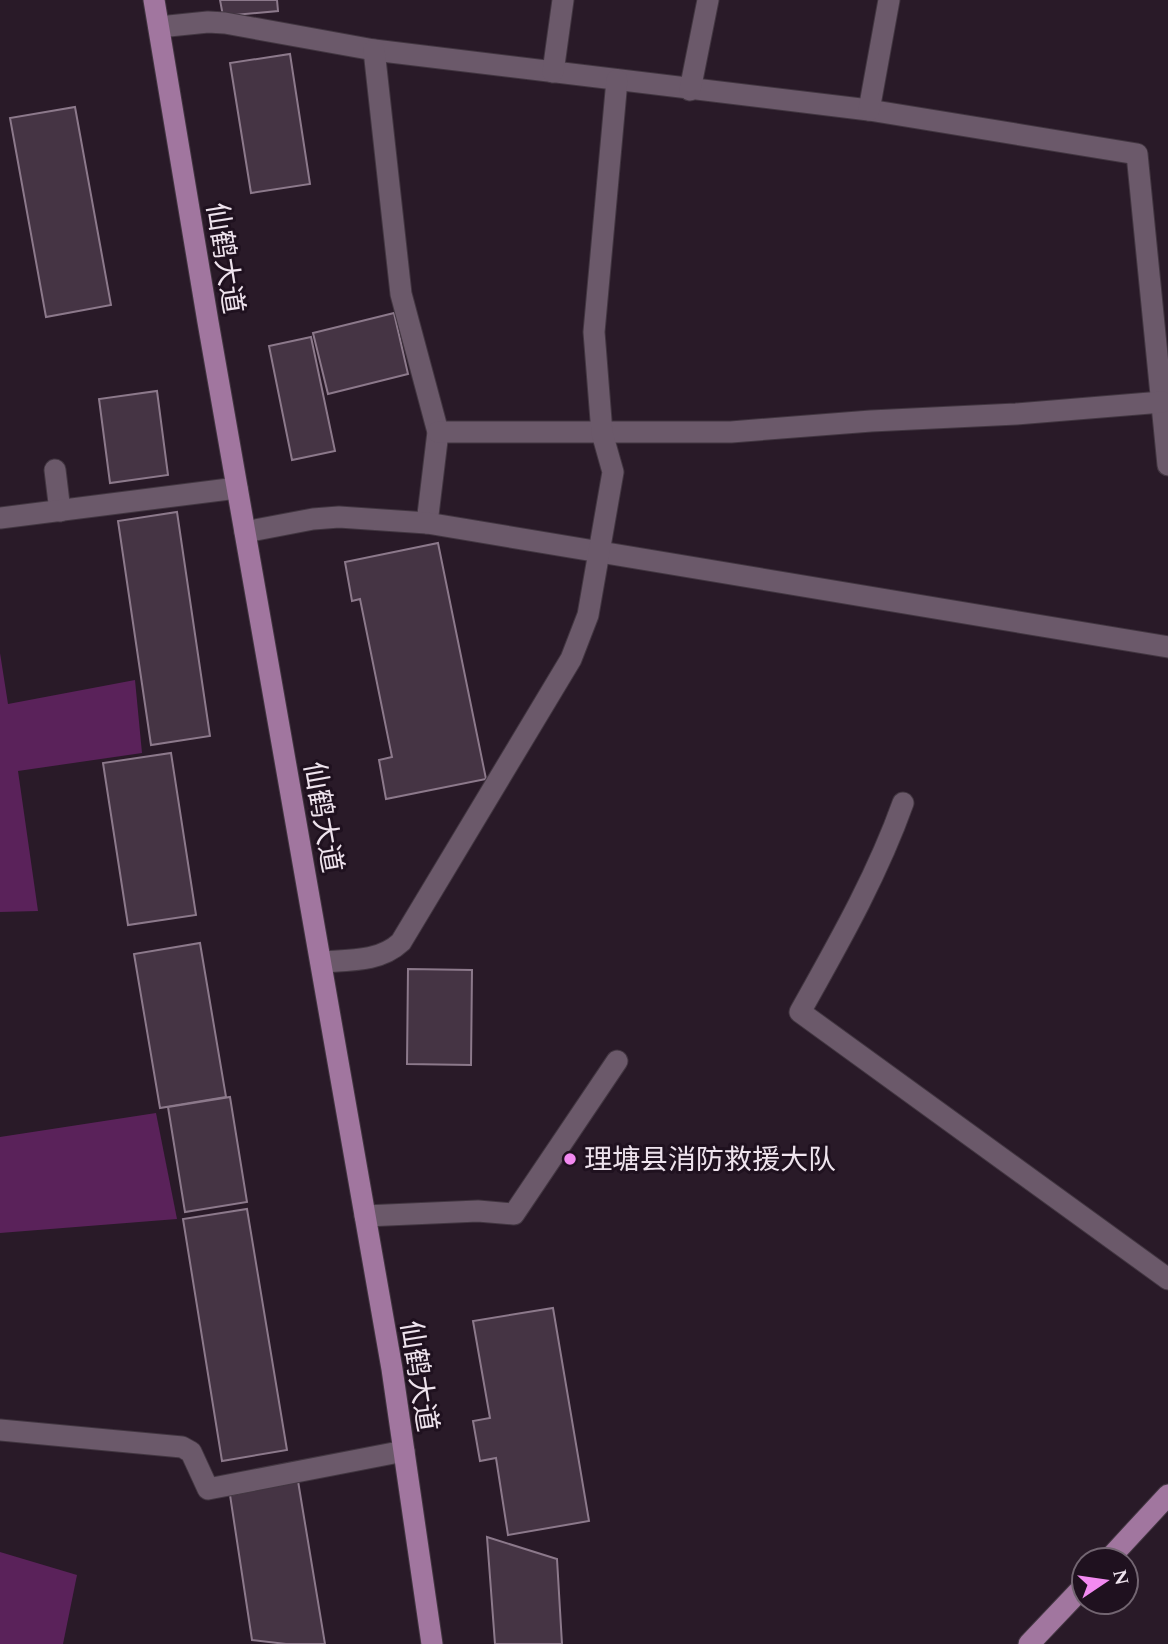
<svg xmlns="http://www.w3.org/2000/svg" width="1168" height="1644" viewBox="0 0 1168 1644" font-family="Spectral,'Noto Sans SC',serif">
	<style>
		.green { fill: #5a225a }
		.building { fill: #453444; stroke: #8c798b; stroke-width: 2 }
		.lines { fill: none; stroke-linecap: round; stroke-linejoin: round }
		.minor-casing { stroke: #423641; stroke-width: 23 }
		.major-casing { stroke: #423641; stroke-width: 23 }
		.minor { stroke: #6b596a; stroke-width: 21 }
		.major { stroke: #a1769f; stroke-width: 21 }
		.poi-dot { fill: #f38af1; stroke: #1f111f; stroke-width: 2.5 }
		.labels { text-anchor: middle; stroke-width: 6; stroke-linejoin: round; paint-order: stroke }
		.street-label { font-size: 28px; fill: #eee3ed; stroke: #1f111f }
		.poi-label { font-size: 28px; fill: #eee3ed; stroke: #1f111f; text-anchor: start }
	</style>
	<rect width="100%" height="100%" fill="#291a28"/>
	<g class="green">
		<polygon points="0,653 8,704 135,680 142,753 18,771 38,911 0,912"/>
		<polygon points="156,1113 177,1219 0,1233 0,1137"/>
		<polygon points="0,1552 77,1575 63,1644 0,1644"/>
	</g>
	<g class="building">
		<polygon points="220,0 277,0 278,11 223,16"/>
		<polygon points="290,54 310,184 251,193 230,63"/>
		<polygon points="75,107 111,305 46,317 10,118"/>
		<polygon points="394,313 408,374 328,394 313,333"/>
		<polygon points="311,337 335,451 292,460 269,346"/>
		<polygon points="157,391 168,475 110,483 99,399"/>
		<polygon points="177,512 210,736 151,745 118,521"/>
		<polygon points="438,543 486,779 386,799 379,760 392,757 360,599 352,601 345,562"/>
		<polygon points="171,753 196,915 128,925 103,763"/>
		<polygon points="200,943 226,1097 160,1108 134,954"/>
		<polygon points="408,969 472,970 471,1065 407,1064"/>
		<polygon points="230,1097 247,1202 185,1212 168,1107"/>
		<polygon points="247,1209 287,1450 222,1461 183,1219"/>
		<polygon points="553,1308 589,1521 508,1535 496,1458 480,1461 473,1421 490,1418 473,1321"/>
		<polygon points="298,1481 325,1644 286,1644 252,1640 230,1495"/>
		<polygon points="487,1537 557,1559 562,1644 495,1644"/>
	</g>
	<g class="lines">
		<g class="minor-casing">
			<g id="minor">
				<polyline points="159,27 208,22 225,23 374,50 869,110 1137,154 1168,465"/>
				<polyline points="374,50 401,294 438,432 427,523"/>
				<polyline points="553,72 563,0"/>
				<polyline points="690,90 708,0"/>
				<polyline points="869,110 889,0"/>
				<polyline points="438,432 731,432 871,421 1016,414 1162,402"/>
				<polyline points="55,470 60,511"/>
				<polyline points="0,518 237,488"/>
				<polyline points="245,532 313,519 339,517 427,523 1168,647"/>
				<path d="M903 803C877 876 838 944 800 1012L1168 1279"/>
				<path d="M321 962C349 960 380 962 401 942L571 659 588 615 613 472 602 433 594 332 617 80"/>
				<polyline points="365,1216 478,1211 514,1214 617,1061"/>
				<polyline points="0,1430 182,1447 191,1452 208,1489 404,1451"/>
			</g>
		</g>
		<g class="major-casing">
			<g id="major">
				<polyline points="154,0 208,322 392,1369 432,1644"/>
				<polyline points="1108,1560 1168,1495"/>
				<polyline points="1029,1644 1084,1586"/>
			</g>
		</g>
		<use href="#minor" class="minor"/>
		<use href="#major" class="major"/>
	</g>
	<circle class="poi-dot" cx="570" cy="1159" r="7"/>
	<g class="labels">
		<g class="street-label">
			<text transform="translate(226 258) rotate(81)" y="10">仙鹤大道</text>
			<text transform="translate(324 817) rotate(80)" y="10">仙鹤大道</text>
			<text transform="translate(420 1376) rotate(81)" y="10">仙鹤大道</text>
		</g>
		<g class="poi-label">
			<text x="584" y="1169">理塘县消防救援大队</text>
		</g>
	</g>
	<g transform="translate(1105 1581) rotate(77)"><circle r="33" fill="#1f111f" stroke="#726571" stroke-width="2"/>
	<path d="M0-5L12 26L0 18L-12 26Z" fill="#f38af1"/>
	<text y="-10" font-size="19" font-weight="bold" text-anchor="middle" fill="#eee3ed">N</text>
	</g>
</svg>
